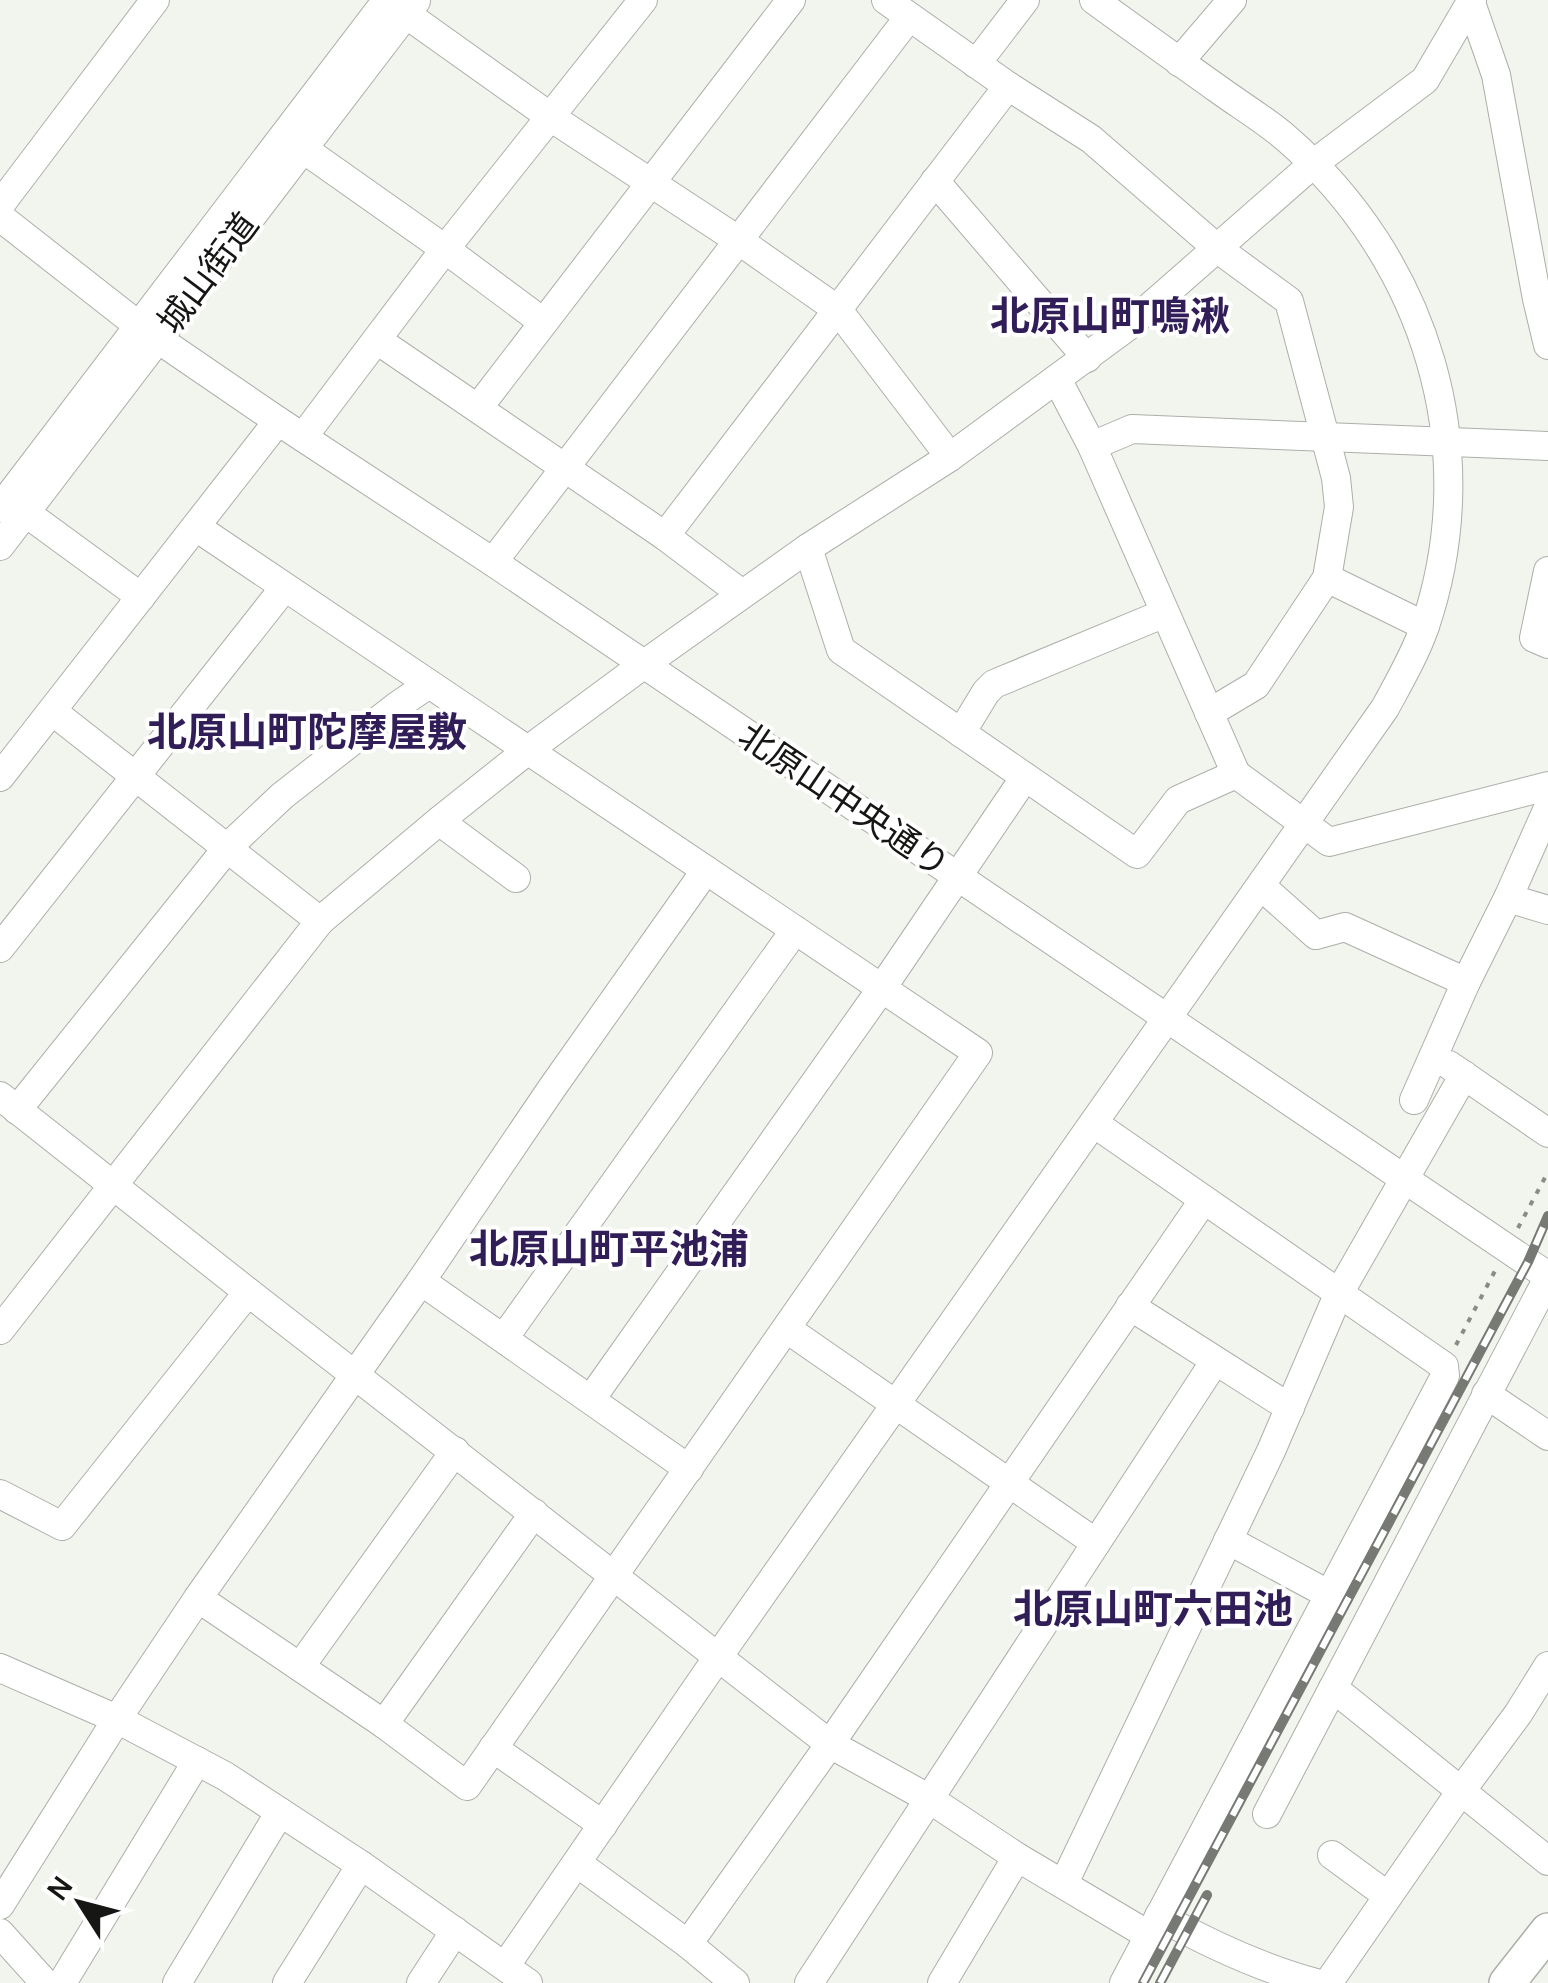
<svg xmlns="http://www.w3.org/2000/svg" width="1548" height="1983" viewBox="0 0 1548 1983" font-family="Manrope,'Noto Sans JP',sans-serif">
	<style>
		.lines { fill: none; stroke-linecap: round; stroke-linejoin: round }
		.minor-casing { stroke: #acafa9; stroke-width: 30 }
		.major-casing { stroke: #acafa9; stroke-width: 38 }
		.path { stroke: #898b87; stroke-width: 4; stroke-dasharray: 5 8; stroke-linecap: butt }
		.minor { stroke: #fff; stroke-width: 28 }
		.major { stroke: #fff; stroke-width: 35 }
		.rail-casing { stroke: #777975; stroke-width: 10 }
		.rail { stroke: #fff; stroke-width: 6; stroke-dasharray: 19; stroke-linecap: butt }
		.labels { text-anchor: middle; stroke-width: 8; stroke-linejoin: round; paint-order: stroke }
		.street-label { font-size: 35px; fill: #161715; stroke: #fff }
		.quarter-label { font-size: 40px; font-weight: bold; fill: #311e58; stroke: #fff }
	</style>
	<rect width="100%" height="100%" fill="#f1f5ee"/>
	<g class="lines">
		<g class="minor-casing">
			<g id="minor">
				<polyline points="886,0 1008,86 1091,139 1218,249 1289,301 1336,478 1339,507 1327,578 1256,685 1209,713"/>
				<polyline points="1470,0 1496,75 1537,299 1548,345"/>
				<polyline points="406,14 552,118 738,240 838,310 950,457"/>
				<polyline points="1179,62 1232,0"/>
				<polyline points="976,64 1025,0"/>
				<polyline points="302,148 445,249 543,322"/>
				<polyline points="935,181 1087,358"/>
				<polyline points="0,205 155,0"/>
				<polyline points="0,217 139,326 278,421 493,562 1548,1276"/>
				<polyline points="377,340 665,536 742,594"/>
				<polyline points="1057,379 1092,446 1236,774"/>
				<polyline points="478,408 791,0"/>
				<polyline points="303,437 445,249 643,0"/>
				<polyline points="1092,446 1132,429 1548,446"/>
				<polyline points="0,508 387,0"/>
				<polyline points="26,513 141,597"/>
				<polyline points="196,527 978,1053 467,1786 384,1724 198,1598"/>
				<polyline points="665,536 1008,86"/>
				<polyline points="0,546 416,1"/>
				<polyline points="808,548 841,650 1137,854 1178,800 1236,774 1329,842 1548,786"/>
				<polyline points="493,562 909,17"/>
				<polyline points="1548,571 1534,638 1548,644"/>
				<polyline points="1327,578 1425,626"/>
				<polyline points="52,711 320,921"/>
				<polyline points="961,733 986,692 994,684 1165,613"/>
				<polyline points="0,777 278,421"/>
				<polyline points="439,821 516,878"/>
				<polyline points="1261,886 1316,935 1345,927 1466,982"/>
				<polyline points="1508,898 1548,910"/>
				<polyline points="0,948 284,588"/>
				<polyline points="1449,1065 1548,1133"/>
				<polyline points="0,1096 248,1292 830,1744 928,1798 1017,1857 1150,1936"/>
				<polyline points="1414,1100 1466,982 1508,898 1548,808"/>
				<polyline points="17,1110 228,847 282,796 397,706 429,684"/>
				<polyline points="1095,1124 1444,1366 1445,1376 1124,1983"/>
				<polyline points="421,1281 689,1469"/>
				<polyline points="1130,1306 1290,1408"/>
				<polyline points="787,1329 1096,1543"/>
				<polyline points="0,1330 320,921 439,821 528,750 643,665 808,548 950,457 1127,327 1313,164 1425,80 1472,0"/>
				<polyline points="504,1338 795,930"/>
				<polyline points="1486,1394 1548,1436"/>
				<polyline points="591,1399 882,988 1025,777"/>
				<polyline points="0,1494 62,1526 248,1292"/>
				<polyline points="1228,1540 1328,1594"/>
				<polyline points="300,1667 455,1451"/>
				<polyline points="0,1668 117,1719 225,1776 361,1865 528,1983"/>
				<polyline points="1333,1688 1548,1861"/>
				<polyline points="384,1724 534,1513"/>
				<polyline points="493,1748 603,1825"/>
				<polyline points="1267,1814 1548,1278"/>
				<polyline points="1332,1855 1388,1896"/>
				<polyline points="577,1863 688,1944 735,1983"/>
				<polyline points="1064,1883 1271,1451 1338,1295 1464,1075"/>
				<polyline points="0,1905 117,1719 198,1598 421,1281 552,1088 706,870"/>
				<path d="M1159 1916C1209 1944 1261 1968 1316 1983"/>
				<polyline points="0,1933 45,1983"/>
				<polyline points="688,1944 830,1744 1203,1201"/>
				<path d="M506 1965 718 1657 1385 708C1399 682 1415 655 1425 626 1485 449 1426 259 1286 138 1265 120 1240 105 1218 89 1176 59 1135 30 1094 0"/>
				<polyline points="62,1983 197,1761"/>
				<polyline points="177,1983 280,1812"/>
				<polyline points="287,1983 361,1865"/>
				<polyline points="421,1983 455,1931"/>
				<polyline points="809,1983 1215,1361"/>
				<polyline points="942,1983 1017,1857"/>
				<polyline points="1328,1983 1461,1791 1518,1714 1548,1666"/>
			</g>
		</g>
		<g class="major-casing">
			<polyline id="major" points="1507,1983 1548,1931"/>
		</g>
		<g class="path">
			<polyline points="1518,1228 1548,1172"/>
			<polyline points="1456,1345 1496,1269"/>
		</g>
		<use href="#minor" class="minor"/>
		<use href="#major" class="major"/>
		<g class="rail-casing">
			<g id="rail">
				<polyline points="1143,1983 1528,1262 1548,1216"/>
				<polyline points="1160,1983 1207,1895"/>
			</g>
		</g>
		<use href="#rail" class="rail"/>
	</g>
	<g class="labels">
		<g class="street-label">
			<text transform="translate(208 273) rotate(-53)" y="12">城山街道</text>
			<text transform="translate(844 800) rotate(34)" y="12">北原山中央通り</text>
		</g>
		<g class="quarter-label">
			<text x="1110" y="330">北原山町鳴湫</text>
			<text x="307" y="746">北原山町陀摩屋敷</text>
			<text x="609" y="1263">北原山町平池浦</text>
			<text x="1153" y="1623">北原山町六田池</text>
		</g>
	</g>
	<g transform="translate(80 1903) rotate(306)" stroke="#ffffff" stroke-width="8" paint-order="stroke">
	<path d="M0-8L18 38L0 25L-18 38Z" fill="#161715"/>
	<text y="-15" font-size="28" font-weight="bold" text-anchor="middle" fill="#161715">N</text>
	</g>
</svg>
